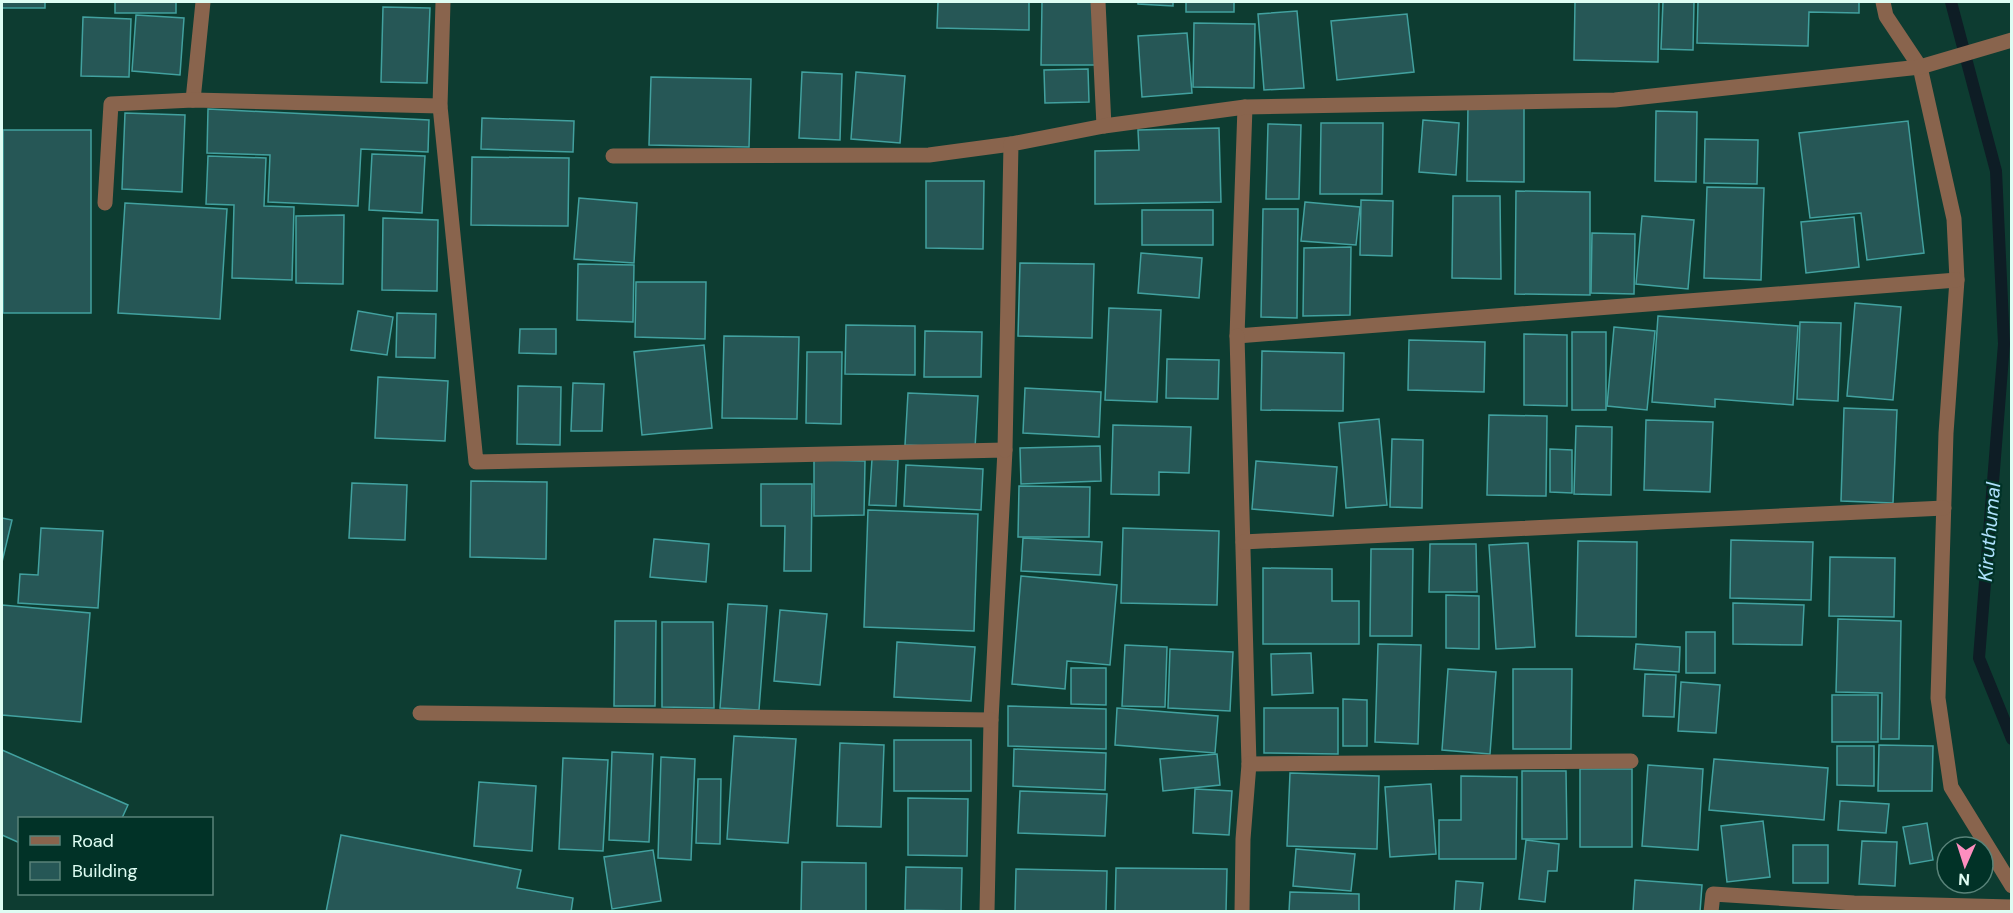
<svg xmlns="http://www.w3.org/2000/svg" width="2013" height="913" viewBox="0 0 2013 913" font-family="'DM Sans',sans-serif">
	<style>
		.lines { fill: none; stroke-linecap: round; stroke-linejoin: round }
		.stream { stroke: #0e1d25; stroke-width: 12 }
		.building { fill: #265756; stroke: #42a19f; stroke-width: 1.5 }
		.minor { stroke: #89644d; stroke-width: 15 }
		.labels { text-anchor: middle; stroke-width: 4.5; stroke-linejoin: round; paint-order: stroke }
		.water-label { font-size: 20px; font-style: italic; fill: #afe1fd; stroke: #013227 }
	</style>
	<rect width="100%" height="100%" fill="#0d3c31"/>
	<g class="lines">
		<polyline class="stream" points="1951,2 1996,171 2004,344 1979,658 2012,739"/>
	</g>
	<g class="building">
		<rect x="2" y="2" width="43" height="6"/>
		<rect x="115" y="2" width="61" height="11"/>
		<polygon points="938,2 1029,2 1029,30 937,28"/>
		<polygon points="1042,2 1096,2 1095,65 1041,65"/>
		<polygon points="1138,2 1173,2 1173,6 1138,4"/>
		<rect x="1186" y="2" width="48" height="10"/>
		<polygon points="1575,2 1659,2 1658,62 1574,60"/>
		<polygon points="1663,2 1694,2 1693,50 1661,49"/>
		<polygon points="1698,2 1859,2 1859,13 1809,12 1808,46 1697,43"/>
		<polygon points="383,7 430,8 427,83 381,82"/>
		<polygon points="1297,11 1304,88 1264,90 1258,14"/>
		<polygon points="1407,14 1414,72 1337,80 1331,21"/>
		<polygon points="136,15 184,18 180,75 132,71"/>
		<polygon points="83,17 131,19 129,77 81,76"/>
		<polygon points="1194,23 1255,24 1254,88 1193,87"/>
		<polygon points="1187,33 1192,93 1142,97 1138,36"/>
		<polygon points="1088,69 1089,102 1045,103 1044,70"/>
		<polygon points="802,72 842,74 840,140 799,138"/>
		<polygon points="856,72 905,76 900,143 851,139"/>
		<polygon points="651,77 751,79 749,147 649,145"/>
		<polygon points="1468,105 1524,105 1524,182 1467,181"/>
		<polygon points="208,109 429,120 428,152 361,149 358,206 268,202 270,155 207,153"/>
		<polygon points="1656,111 1697,112 1696,182 1655,181"/>
		<polygon points="125,113 185,115 182,192 122,189"/>
		<polygon points="482,118 574,121 573,152 481,149"/>
		<polygon points="1423,120 1459,123 1456,175 1419,172"/>
		<polygon points="1908,121 1924,253 1867,260 1861,213 1810,218 1799,133"/>
		<polygon points="1321,123 1383,123 1382,194 1320,194"/>
		<polygon points="1268,124 1301,125 1299,199 1266,199"/>
		<polygon points="1219,128 1221,202 1095,204 1095,151 1139,150 1138,130"/>
		<rect x="3" y="130" width="88" height="183"/>
		<polygon points="1705,139 1758,140 1757,184 1704,183"/>
		<polygon points="372,154 425,156 422,213 369,210"/>
		<polygon points="208,156 266,158 264,206 294,207 292,280 232,278 234,205 206,204"/>
		<polygon points="472,157 569,158 568,226 471,225"/>
		<polygon points="926,181 984,181 983,249 926,248"/>
		<polygon points="1707,187 1764,188 1761,280 1704,278"/>
		<polygon points="1516,191 1590,192 1590,295 1515,294"/>
		<polygon points="1453,196 1500,196 1501,279 1452,278"/>
		<polygon points="579,198 637,203 634,263 574,259"/>
		<polygon points="1361,200 1393,201 1392,256 1360,255"/>
		<polygon points="1305,202 1360,207 1356,245 1301,241"/>
		<polygon points="125,203 227,209 220,319 118,313"/>
		<polygon points="1263,209 1298,209 1297,318 1261,317"/>
		<rect x="1142" y="210" width="71" height="35"/>
		<polygon points="344,215 343,284 296,283 296,216"/>
		<polygon points="1642,216 1694,220 1688,289 1636,284"/>
		<polygon points="1854,217 1859,267 1806,273 1801,222"/>
		<polygon points="383,218 438,220 437,291 382,290"/>
		<polygon points="1592,233 1635,234 1634,294 1591,293"/>
		<polygon points="1351,247 1350,315 1303,316 1304,248"/>
		<polygon points="1141,253 1202,258 1199,298 1138,293"/>
		<polygon points="1020,263 1094,264 1092,338 1018,336"/>
		<polygon points="578,264 634,265 633,322 577,320"/>
		<polygon points="636,282 706,282 705,339 635,337"/>
		<polygon points="1855,303 1901,307 1893,400 1847,396"/>
		<polygon points="1109,308 1161,310 1157,402 1105,400"/>
		<polygon points="358,311 393,317 387,355 351,350"/>
		<polygon points="397,313 436,314 435,358 396,357"/>
		<polygon points="1658,316 1798,326 1793,405 1715,399 1715,407 1652,402"/>
		<polygon points="1800,322 1841,323 1838,401 1797,399"/>
		<polygon points="846,325 915,326 915,375 845,374"/>
		<polygon points="1614,327 1655,331 1647,410 1607,406"/>
		<polygon points="520,329 556,329 556,354 519,353"/>
		<polygon points="925,331 982,332 981,377 924,377"/>
		<rect x="1572" y="332" width="34" height="78"/>
		<polygon points="1524,334 1567,335 1567,406 1524,405"/>
		<polygon points="724,336 799,337 797,419 722,418"/>
		<polygon points="1409,340 1485,342 1484,392 1408,390"/>
		<polygon points="704,345 712,428 642,435 634,352"/>
		<polygon points="1262,351 1344,353 1343,411 1261,410"/>
		<polygon points="807,352 842,352 841,424 806,423"/>
		<polygon points="1167,359 1219,360 1218,399 1166,398"/>
		<polygon points="378,377 448,381 445,441 375,438"/>
		<polygon points="573,383 604,384 602,431 571,431"/>
		<polygon points="518,386 561,387 560,445 517,444"/>
		<polygon points="1025,388 1101,392 1099,437 1023,433"/>
		<polygon points="908,393 978,396 975,448 905,445"/>
		<polygon points="1844,408 1897,410 1893,503 1841,501"/>
		<polygon points="1489,415 1547,416 1546,496 1487,495"/>
		<polygon points="1379,419 1387,505 1346,508 1339,423"/>
		<polygon points="1646,420 1713,422 1710,492 1644,490"/>
		<polygon points="1113,425 1191,427 1189,473 1159,472 1159,495 1111,494"/>
		<polygon points="1576,426 1612,427 1611,495 1574,494"/>
		<polygon points="1392,439 1423,440 1422,508 1390,507"/>
		<polygon points="1100,446 1101,481 1021,484 1020,448"/>
		<polygon points="1550,449 1572,450 1572,493 1550,492"/>
		<polygon points="872,459 898,460 896,506 869,505"/>
		<polygon points="814,460 865,461 864,515 814,516"/>
		<polygon points="1256,461 1337,467 1333,516 1252,509"/>
		<polygon points="906,465 983,469 981,510 904,506"/>
		<polygon points="471,481 547,482 546,559 470,557"/>
		<polygon points="352,483 407,485 405,540 349,538"/>
		<polygon points="761,484 812,484 811,571 784,571 785,526 761,526"/>
		<polygon points="1019,486 1090,487 1089,537 1018,537"/>
		<polygon points="868,510 978,514 974,631 864,627"/>
		<polygon points="2,518 12,520 2,562"/>
		<polygon points="41,528 103,531 98,608 18,603 20,574 38,575"/>
		<polygon points="1123,528 1219,531 1217,605 1121,603"/>
		<polygon points="1023,538 1102,542 1100,575 1021,571"/>
		<polygon points="654,539 709,544 706,582 650,577"/>
		<polygon points="1731,540 1813,542 1811,600 1730,598"/>
		<polygon points="1578,541 1637,542 1636,637 1576,636"/>
		<polygon points="1528,543 1535,647 1496,649 1489,545"/>
		<polygon points="1430,544 1476,544 1477,592 1429,592"/>
		<polygon points="1371,549 1413,549 1412,636 1370,636"/>
		<polygon points="1830,557 1895,558 1894,617 1829,616"/>
		<polygon points="1263,568 1332,569 1332,601 1359,601 1359,644 1263,644"/>
		<polygon points="1021,576 1117,585 1110,665 1067,661 1065,689 1012,684"/>
		<polygon points="1446,595 1479,596 1479,649 1446,648"/>
		<polygon points="1733,603 1804,605 1802,645 1733,644"/>
		<polygon points="728,604 767,606 759,710 720,708"/>
		<polygon points="2,605 90,613 81,722 2,715"/>
		<polygon points="780,610 827,614 820,685 774,681"/>
		<polygon points="1838,619 1901,621 1899,739 1881,739 1882,693 1836,692"/>
		<polygon points="615,621 656,621 655,706 614,706"/>
		<polygon points="662,622 713,622 714,708 662,707"/>
		<rect x="1686" y="632" width="29" height="41"/>
		<polygon points="897,642 975,647 971,701 894,697"/>
		<polygon points="1378,644 1421,645 1418,744 1375,742"/>
		<polygon points="1636,644 1680,647 1679,672 1634,669"/>
		<polygon points="1125,645 1167,647 1165,707 1122,706"/>
		<polygon points="1170,649 1233,652 1230,711 1168,708"/>
		<polygon points="1311,653 1313,693 1272,695 1271,654"/>
		<polygon points="1071,668 1106,668 1106,705 1071,704"/>
		<polygon points="1448,669 1496,672 1490,754 1442,750"/>
		<polygon points="1513,669 1572,669 1571,749 1513,749"/>
		<polygon points="1645,674 1676,675 1674,717 1643,716"/>
		<polygon points="1681,682 1720,685 1716,733 1678,731"/>
		<rect x="1832" y="695" width="46" height="47"/>
		<polygon points="1343,699 1367,700 1367,746 1343,746"/>
		<polygon points="1008,706 1106,709 1106,749 1008,746"/>
		<polygon points="1117,708 1218,716 1215,753 1115,745"/>
		<polygon points="1264,708 1338,708 1338,754 1264,753"/>
		<polygon points="734,736 796,739 788,843 727,839"/>
		<rect x="894" y="740" width="77" height="51"/>
		<polygon points="840,743 884,745 881,827 837,826"/>
		<polygon points="1879,745 1933,746 1932,791 1878,791"/>
		<polygon points="1837,746 1874,746 1874,786 1837,785"/>
		<polygon points="1014,749 1106,753 1105,790 1013,786"/>
		<polygon points="2,750 128,805 122,818 20,818 20,843 2,835"/>
		<polygon points="612,752 653,754 649,842 609,840"/>
		<polygon points="1217,754 1220,785 1163,791 1160,759"/>
		<polygon points="661,757 695,759 691,860 658,858"/>
		<polygon points="563,758 608,760 603,851 559,849"/>
		<polygon points="1714,759 1828,768 1824,820 1709,810"/>
		<polygon points="1648,765 1703,769 1698,850 1642,846"/>
		<rect x="1580" y="769" width="52" height="78"/>
		<polygon points="1522,771 1566,771 1567,839 1522,839"/>
		<polygon points="1290,773 1379,776 1377,849 1287,846"/>
		<polygon points="1461,776 1517,777 1516,859 1439,859 1439,820 1461,820"/>
		<polygon points="698,779 721,779 720,844 696,843"/>
		<polygon points="479,782 536,786 532,851 474,846"/>
		<polygon points="1431,784 1436,854 1390,857 1385,787"/>
		<polygon points="1195,789 1232,791 1229,835 1193,833"/>
		<polygon points="1020,791 1107,794 1105,836 1018,833"/>
		<polygon points="908,798 968,799 967,856 908,855"/>
		<polygon points="1840,801 1889,804 1886,833 1838,830"/>
		<polygon points="1763,821 1770,877 1727,882 1721,826"/>
		<polygon points="1927,823 1933,860 1910,864 1903,827"/>
		<polygon points="341,835 521,870 517,888 573,898 571,912 326,912"/>
		<polygon points="1526,840 1559,844 1557,871 1548,871 1545,902 1519,899"/>
		<polygon points="1862,841 1897,842 1895,886 1859,884"/>
		<rect x="1793" y="845" width="35" height="38"/>
		<polygon points="1296,849 1355,854 1351,891 1293,886"/>
		<polygon points="653,850 661,901 612,909 604,857"/>
		<polygon points="802,862 866,863 866,912 801,912"/>
		<polygon points="906,867 962,868 961,911 905,910"/>
		<polygon points="1116,868 1227,869 1226,912 1115,912"/>
		<polygon points="1016,869 1107,871 1106,912 1015,912"/>
		<polygon points="1635,880 1702,885 1700,912 1633,912"/>
		<polygon points="1456,881 1483,883 1480,912 1454,912"/>
		<polygon points="1290,892 1359,894 1359,912 1289,912"/>
	</g>
	<g class="lines">
		<g class="minor">
			<polyline points="443,2 440,106 476,462 1005,450 991,720 987,912"/>
			<polyline points="1098,2 1104,126"/>
			<polyline points="1883,2 1886,16 1920,67 1954,219 1957,280 1946,433 1938,698 1951,787 2012,886"/>
			<polyline points="193,100 203,2"/>
			<polyline points="1245,107 1237,336 1957,280"/>
			<polyline points="613,156 929,155 1011,144"/>
			<polyline points="105,203 111,104 193,100 440,106"/>
			<polyline points="1237,336 1249,764 1243,839 1242,912"/>
			<polyline points="1005,450 1011,144 1104,126 1245,107 1615,100 1920,67 2012,40"/>
			<polyline points="1243,542 1944,508"/>
			<polyline points="420,713 991,720"/>
			<polyline points="1249,764 1631,761"/>
			<polyline points="1711,912 1713,894 1854,903 2012,907"/>
		</g>
	</g>
	<g class="labels">
		<g class="water-label">
			<text transform="translate(1989 532) rotate(-85)" y="7">Kiruthumal</text>
		</g>
	</g>
	<rect width="2013" height="913" fill="none" stroke="#defdf3" stroke-width="6"/>
	<rect x="18" y="817" width="195" height="78" fill="#013227" stroke="#598379" stroke-width="1.5"/>
	<rect x="30" y="836" width="30" height="9" fill="#89644d" stroke="#598379" stroke-width="1.5"/>
	<text x="72" y="847" font-size="18" fill="#defdf3">Road</text>
	<rect x="30" y="862" width="30" height="18" fill="#265756" stroke="#598379" stroke-width="1.5"/>
	<text x="72" y="877" font-size="18" fill="#defdf3">Building</text>
	<g transform="translate(1965 865) rotate(183)"><circle r="28" fill="#013227" stroke="#598379" stroke-width="1.5"/>
	<path d="M0-4.5L10 22L0 15L-10 22Z" fill="#fd8ebf"/>
	<text y="-9" font-size="16" font-weight="bold" text-anchor="middle" fill="#defdf3">N</text>
	</g>
</svg>
